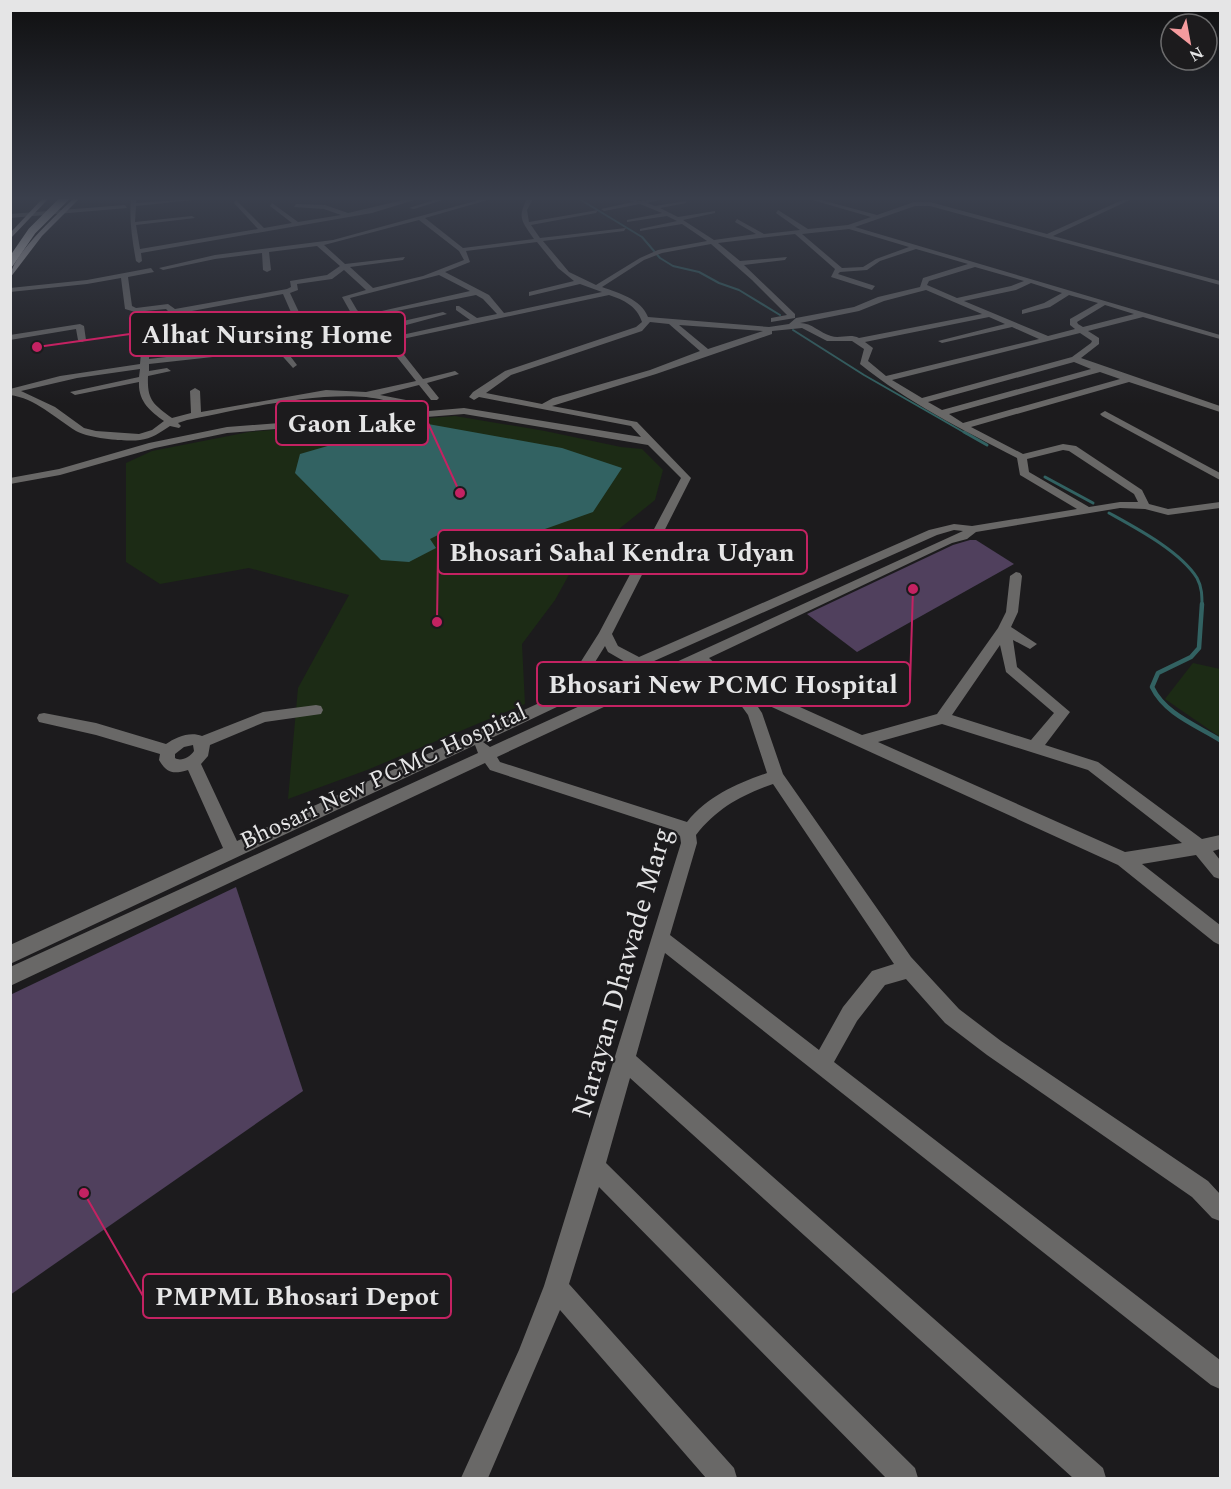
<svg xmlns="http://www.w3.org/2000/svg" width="1231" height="1489" viewBox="0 0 1231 1489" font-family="Spectral,serif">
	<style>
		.green { fill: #1c2b15 }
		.water { fill: #326262 }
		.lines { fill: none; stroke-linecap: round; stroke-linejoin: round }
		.stream-far2 { stroke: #326262; stroke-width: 2 }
		.stream-far1 { stroke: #326262; stroke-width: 3 }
		.stream { stroke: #326262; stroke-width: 4.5 }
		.building { fill: #50405d }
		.minor { fill: #696867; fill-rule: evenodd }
		.major { fill: #b8b5b4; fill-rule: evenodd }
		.highway-bridge { stroke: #d7d5d3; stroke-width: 8 }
		.labels { text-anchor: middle; stroke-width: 4.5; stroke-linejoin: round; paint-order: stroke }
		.street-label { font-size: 24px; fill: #e5e5e6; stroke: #1c1b1d }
		.near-street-label { font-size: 28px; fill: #e5e5e6; stroke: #1c1b1d }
		.leader { fill: none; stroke: #c42262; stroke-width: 2 }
		.callout-dot { fill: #c42262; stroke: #1c1b1d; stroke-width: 2 }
		.callout { fill: #1c1b1d; stroke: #c42262; stroke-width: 2 }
		.callout-label { font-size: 26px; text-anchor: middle; font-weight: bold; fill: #e5e5e6 }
	</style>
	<rect width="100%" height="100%" fill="#1c1b1d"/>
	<g class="green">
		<polygon points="455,416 545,431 621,447 642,449 663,470 655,500 619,529 586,544 555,600 522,644 525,704 367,770 288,799 298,688 349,595 249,568 160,584 126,562 126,463 152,451 249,432"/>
		<polygon points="1193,663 1220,669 1220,737 1165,699"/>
	</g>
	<polygon class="water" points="428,424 562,448 622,468 593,512 514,540 462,541 440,534 430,539 436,548 409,562 381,560 295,473 300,454 362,436"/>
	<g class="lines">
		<g class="stream-far2">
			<polyline points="576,197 642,237 660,258 673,266 699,272 719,283 739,290 780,315"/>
			<polyline points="793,330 864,375 967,434"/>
		</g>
		<g class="stream-far1">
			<polyline points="964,432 987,445"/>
			<polyline points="1045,477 1093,503"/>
			<path d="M1109 513C1136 528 1180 551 1197 578 1202 587 1202 596 1202 606"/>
		</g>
		<path class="stream" d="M1202 604 1199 648 1191 657 1158 673 1152 687C1165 714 1196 725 1220 740"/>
	</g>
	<g class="building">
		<polygon points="970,540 976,540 1014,564 857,652 807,614 953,545"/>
		<polygon points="236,887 303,1091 10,1295 10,995"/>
	</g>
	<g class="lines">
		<g class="minor">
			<path d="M131 197H137L136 203 221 197 136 206 135 222 192 216 195 218 136 225 140 249 258 229 234 203 236 200 264 228 292 223 270 206 272 203 298 222 341 215 324 209 294 207 296 204 325 205 348 213 416 197H424L372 213 141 253 142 261 139 263 136 261C132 239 129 219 131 197Z"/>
			<polygon points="444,197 452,197 414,209 409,208"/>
			<path d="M490 197H498L425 218 463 248 534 239C521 220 517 218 528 197H534L527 210 529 222 598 210 596 213 531 225 540 238 626 228 624 231 543 241 569 272 596 285 640 258 658 250 707 241 682 224 640 231V229L677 221 667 216 627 222V220L662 213 640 204 604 211 601 209 633 202 621 197 640 201 672 197 647 203 655 206 686 201V203L660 208 678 217 715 211V213L683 220 714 240 756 234 735 222 737 219 764 234 800 230 776 213 778 210 808 229 848 225 871 217 802 197H810L877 215 914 202H930L1047 234 1129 197H1136L1053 236 1220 281V285L930 206H915L855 227 1220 335V339L1143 317 1088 331 1099 338V344L1081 358 1220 406V412L1129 382 971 427 1023 454 1063 444 1076 446 1142 490 1149 504 1168 509 1220 502V508L1168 515 1145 509 1120 508 976 532 967 539 952 543 709 658 744 689 771 694 862 735 937 714 998 628 1006 612 1010 576 1016 572 1020 573 1022 576 1018 612 1011 627 1037 644 1030 649 1013 640 1017 667 1070 712 1045 745 1098 762 1202 839 1220 835V849L1213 851 1220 860V879L1214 877 1196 855 1142 864 1220 925V945L1214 942 1118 865 763 703 754 701 762 713 783 774 911 957 959 1009 1001 1041 1208 1181 1220 1194V1221L1212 1218 1192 1197 987 1055 945 1023 906 979 885 985 857 1021 834 1062 1220 1360V1389L1211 1385 665 953 636 1056 1103 1468 1106 1478H1073L630 1078 606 1163 915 1468 918 1478H886L599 1187 569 1284 734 1468 737 1478H706L560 1310 488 1478H461L519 1350 544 1286 681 843 680 836 673 830 490 770 485 763 10 986V967L478 753 475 745 10 964V945L223 848 188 770C174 774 167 774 159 760L160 754 96 735 39 722 37 718 39 714 44 713 96 723 166 744C176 737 190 731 202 736L263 712 316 705 321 706 323 710 321 714 265 722 210 745 208 756 201 764 237 841 561 693 599 633 681 478 648 445 464 414 227 433 155 448 60 475 10 484V478L59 469 149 443 227 427 408 413C374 376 235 411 187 420L178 423 181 426 179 428 170 426C161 432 151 439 140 440 125 442 88 438 76 431 55 418 35 398 10 395V389L60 376 140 364 142 342 169 312 166 309 135 312 125 309 121 278 87 284 10 292V288L87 280 151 268 154 272 128 277 132 306 136 308 168 304 175 309 287 289 291 287 290 281 327 275 340 266 317 246 269 252 271 270 267 272 263 270 262 253 215 259 163 270 159 268 215 255 333 240ZM419 220 459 251 464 260 423 276 373 288 350 267 403 260 405 257 345 264 324 245ZM849 229 909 247 876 259 863 267 842 268 802 234ZM795 234 835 269 831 277 872 290 875 286 838 274 840 272 867 270 880 261 916 249 968 264 923 278 920 287 878 297 854 307 796 318 789 324 769 327 648 317C641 299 619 293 602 287L644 260 662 253 711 244 752 280 787 315 771 318V322L795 318V314L744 265 785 260 787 257 740 261 718 243ZM537 242 558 268 574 281 529 292V296L580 284 602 292 504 313 489 295 445 272 470 262 466 251ZM975 267 1024 281 1011 286 957 298 927 285 929 281ZM344 270 366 290 342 297 351 313 365 326 362 332 317 337 305 325 290 293 298 290 297 284 332 279ZM439 275 470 291 373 313 377 315 476 295 483 299 497 314 477 318 459 306H456V310L470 320 388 338 373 334 447 314 443 312 372 328V324L357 310 350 298ZM1031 283 1062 293 1044 303 1022 310V314L1050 307 1069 295 1098 303 1070 319V325L1075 329 1048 336 964 301 1016 290ZM926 290 982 314 859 338C850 333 840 339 831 336 820 333 812 323 800 323L859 311 884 301ZM283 294 297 326 309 339 279 344 149 359 150 344 233 332 242 327 239 314 235 312 231 314 234 326 231 328 154 338 176 314ZM609 295C624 300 637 306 642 322L636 327 505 371 473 392 469 397 474 400 479 397 631 426 641 437 464 408 417 412 406 400 380 395 419 385 431 400H437L439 398 427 383 459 374 455 371 423 379 393 341ZM1105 305 1134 314 1083 327 1078 324 1077 322ZM989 317 1005 324 938 341 942 343 1012 327 1039 339 886 376 868 361 873 348 865 342ZM650 322 669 324 700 351 650 370 553 398 542 404 486 393 511 375 642 331ZM679 325 763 331 708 349ZM802 328 827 341H852L864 349 860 364C907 402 963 430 1017 458L1020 475 1077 509 972 526 954 524 929 530 639 657 618 646 612 634 691 478 637 422 552 406 656 374 772 334V331ZM1080 333 1092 341 1091 343 1072 357 922 398 892 380ZM365 336 385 342 416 381 366 392 326 390 201 412 200 391 195 388 190 391 191 413 172 418C153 404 147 400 148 376L171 371 167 368 149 371V364L277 350 293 368 297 365 284 348 341 337ZM1074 362 1091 369 942 410 928 402ZM140 369 139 377 70 392 75 395 139 382C138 401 150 411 164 421L152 430 139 434 96 431 84 428 55 407 21 391 77 378ZM1100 372 1120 379 963 423 949 414ZM1063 450 1069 451 1134 494 1138 502H1120L1089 507 1029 472 1027 459ZM954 530 963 531 490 747 483 742 643 666 937 535ZM1000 645 1006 672 1054 713 1031 740 952 715ZM605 646 608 652 627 663 582 683ZM698 663 735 697 748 715 767 773C736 784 708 796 687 822L500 762 497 757ZM942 724 1088 770 1182 843 1125 852 878 742ZM193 745 194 751C190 757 181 762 175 758V754L184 747ZM773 784 894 964 872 971 843 1007 819 1050 670 935 697 843 696 835C717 808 742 795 773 784Z"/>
			<polygon points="125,205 127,208 10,218 10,214"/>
			<polygon points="80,324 84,326 86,340 82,342 78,340 76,329 10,340 10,335"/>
			<polygon points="1105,411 1220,473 1220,480 1102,416 1100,414"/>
		</g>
		<g class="major">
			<polygon points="44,197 50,197 10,239 10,233"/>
			<path d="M75 197H81L42 236 10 278C10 256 59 213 75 197Z"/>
		</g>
		<polyline class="highway-bridge" points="10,263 32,231 66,197"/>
	</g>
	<linearGradient id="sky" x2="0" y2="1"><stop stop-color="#0f0f10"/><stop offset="0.49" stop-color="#3a3f4c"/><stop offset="1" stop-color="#3a3f4c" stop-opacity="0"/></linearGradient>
	<rect width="1231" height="405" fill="url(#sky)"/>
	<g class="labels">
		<g class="street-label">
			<text transform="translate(383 776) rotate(-25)" y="8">Bhosari New PCMC Hospital</text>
		</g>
		<g class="near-street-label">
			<text transform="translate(621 972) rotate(-74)" y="10">Narayan Dhawade Marg</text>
		</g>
	</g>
	<path class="leader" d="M37 347L130 334M460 493L428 423M437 622L438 552M913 589L910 684M84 1193L143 1296"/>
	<g class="callout-dot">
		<circle cx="37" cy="347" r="6"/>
		<circle cx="460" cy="493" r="6"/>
		<circle cx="437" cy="622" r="6"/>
		<circle cx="913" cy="589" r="6"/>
		<circle cx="84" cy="1193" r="6"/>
	</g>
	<g class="callout">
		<rect x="130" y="312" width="275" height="44" rx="6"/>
		<rect x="276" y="401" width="152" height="44" rx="6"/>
		<rect x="438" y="530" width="369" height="44" rx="6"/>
		<rect x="537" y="662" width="373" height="44" rx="6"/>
		<rect x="143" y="1274" width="308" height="44" rx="6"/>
	</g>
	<g class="callout-label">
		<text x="267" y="343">Alhat Nursing Home</text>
		<text x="352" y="432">Gaon Lake</text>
		<text x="622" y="561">Bhosari Sahal Kendra Udyan</text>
		<text x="723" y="693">Bhosari New PCMC Hospital</text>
		<text x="297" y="1305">PMPML Bhosari Depot</text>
	</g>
	<rect width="1231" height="1489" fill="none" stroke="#e5e5e6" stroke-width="24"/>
	<g transform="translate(1189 42) rotate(149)"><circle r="28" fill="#1c1b1d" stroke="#6c6c6d" stroke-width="1.5"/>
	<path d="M0-4.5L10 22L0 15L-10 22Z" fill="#f59b9e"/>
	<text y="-9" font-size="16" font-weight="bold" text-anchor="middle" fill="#e5e5e6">N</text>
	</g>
</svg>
